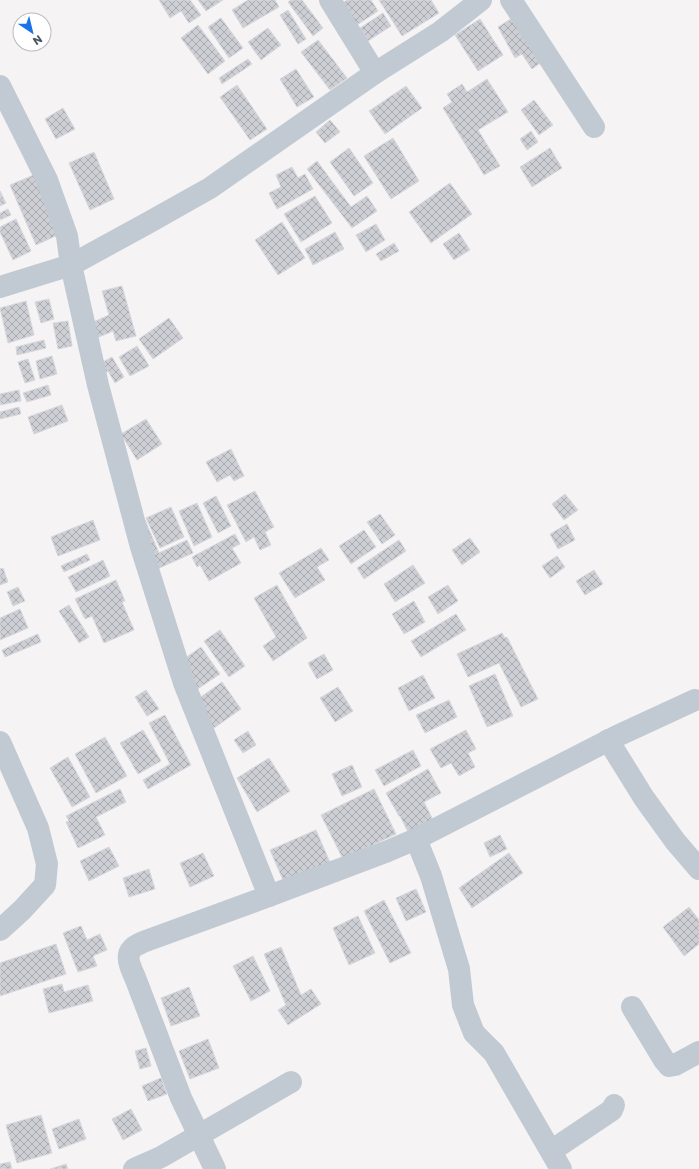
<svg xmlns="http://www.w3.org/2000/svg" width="699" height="1169" viewBox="0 0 699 1169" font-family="Poppins,sans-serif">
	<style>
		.building { fill: url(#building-cross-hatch); stroke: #d7d9de }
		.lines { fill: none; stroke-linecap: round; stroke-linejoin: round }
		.minor { stroke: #c1cad2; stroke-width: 22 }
	</style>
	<defs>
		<pattern id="building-cross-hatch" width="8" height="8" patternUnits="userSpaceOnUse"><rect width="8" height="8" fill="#cdcfd5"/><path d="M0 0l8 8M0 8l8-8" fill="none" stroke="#a8abb0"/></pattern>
	</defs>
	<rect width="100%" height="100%" fill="#f5f3f3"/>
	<g class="building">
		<polygon points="159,0 190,0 201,15 189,23 181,11 170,18"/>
		<polygon points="198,0 223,0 206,11"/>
		<polygon points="248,0 275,0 279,7 243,28 232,10"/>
		<polygon points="291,0 302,0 323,28 313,36 288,2"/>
		<polygon points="347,0 371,0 378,11 351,29 337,7"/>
		<polygon points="379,0 431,0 439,13 402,36"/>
		<polygon points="288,10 306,39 298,44 280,15"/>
		<polygon points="383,13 391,26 368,41 360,28"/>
		<polygon points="517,15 546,59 532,69 522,54 515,58 498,27"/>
		<polygon points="221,18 243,48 229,58 208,27"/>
		<polygon points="480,19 503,55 478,71 455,35"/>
		<polygon points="198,25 225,61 208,74 181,38"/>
		<polygon points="268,28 281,45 261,60 248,42"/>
		<polygon points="318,40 347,78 330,90 301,52"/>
		<polygon points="248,59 252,64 222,84 219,78"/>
		<polygon points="296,69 314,97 297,107 280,79"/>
		<polygon points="487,79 508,112 478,130 500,166 484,175 443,108 452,102 447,94 462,84 467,92"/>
		<polygon points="237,85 267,129 250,140 220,97"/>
		<polygon points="406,86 422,108 385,134 369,111"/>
		<polygon points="534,100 553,125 539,135 521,110"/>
		<polygon points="63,108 75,129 56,139 45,119"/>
		<polygon points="330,120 340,132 325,143 316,132"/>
		<polygon points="531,131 538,142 527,150 520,139"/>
		<polygon points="393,138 419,181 391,199 364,156"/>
		<polygon points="349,148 373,183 354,196 330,162"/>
		<polygon points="550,148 562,168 532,187 520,167"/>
		<polygon points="94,152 114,199 90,210 69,163"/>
		<polygon points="317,161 351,207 367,196 377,211 352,228 307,169"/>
		<polygon points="292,167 298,178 305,174 313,189 277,209 269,193 281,187 276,175"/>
		<polygon points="36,174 62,233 36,245 10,185"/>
		<polygon points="450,183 472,214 431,243 409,212"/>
		<polygon points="0,191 6,203 0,206"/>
		<polygon points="315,196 332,223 301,242 284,214"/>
		<polygon points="8,209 11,215 0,220 0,213"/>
		<polygon points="16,219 31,251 13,260 0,232 0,227"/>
		<polygon points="282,222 305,258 278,275 255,240"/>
		<polygon points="376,224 385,240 366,252 356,235"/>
		<polygon points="335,232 344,249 313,265 305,249"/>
		<polygon points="459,233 470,250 454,260 443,244"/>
		<polygon points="394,243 399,251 381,261 376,254"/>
		<polygon points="122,286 136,336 116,341 113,331 97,338 91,323 109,315 102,291"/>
		<polygon points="49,299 54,319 41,323 35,302"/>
		<polygon points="26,301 34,335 8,343 0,308"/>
		<polygon points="169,318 183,338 153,359 139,339"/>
		<polygon points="68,321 72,346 58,349 53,323"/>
		<polygon points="44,340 46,348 17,355 16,347"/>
		<polygon points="137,346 149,366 130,376 119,357"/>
		<polygon points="52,356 57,374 40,379 36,361"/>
		<polygon points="112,357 124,377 115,383 108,371 99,377 103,362"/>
		<polygon points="28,359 35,380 25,383 18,362"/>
		<polygon points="48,385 51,395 27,402 23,393"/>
		<polygon points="19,390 21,401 0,405 0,394"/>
		<polygon points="62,405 68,421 34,434 28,417"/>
		<polygon points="19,407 21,414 0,419 0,412"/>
		<polygon points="146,419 162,444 137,460 121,434"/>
		<polygon points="231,449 244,476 234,481 230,475 217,482 206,462"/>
		<polygon points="255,491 274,527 265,532 271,545 260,550 254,537 246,542 227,505"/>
		<polygon points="565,494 578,510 564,520 552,504"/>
		<polygon points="216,496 231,526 218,533 203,503"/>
		<polygon points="197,503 212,537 194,546 179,511"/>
		<polygon points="171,507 184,537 160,548 146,518"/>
		<polygon points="380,514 395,535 382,544 367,522"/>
		<polygon points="93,520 100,540 58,556 51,537"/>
		<polygon points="145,520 159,553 187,540 193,553 157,569 138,523"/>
		<polygon points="567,524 575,540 558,549 550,534"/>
		<polygon points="364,530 376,547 351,564 339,546"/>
		<polygon points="235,534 240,544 232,548 241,563 209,581 200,565 197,567 192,557"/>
		<polygon points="470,538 480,552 462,565 452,550"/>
		<polygon points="399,540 406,551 364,579 357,568"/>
		<polygon points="321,548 329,560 317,567 325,580 295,598 279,573"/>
		<polygon points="87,554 90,560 64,572 61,566"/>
		<polygon points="557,556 565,567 550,578 542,566"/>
		<polygon points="103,560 110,576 76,592 68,577"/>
		<polygon points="413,565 425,583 395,602 384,584"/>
		<polygon points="3,568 8,582 0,585 0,569"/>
		<polygon points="594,570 603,584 585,595 576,581"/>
		<polygon points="116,580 125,601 122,602 134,630 104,643 92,616 85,619 75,599"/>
		<polygon points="277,585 307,638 273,661 263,646 276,637 254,598"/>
		<polygon points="448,585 458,601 438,614 428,597"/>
		<polygon points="18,587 25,601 13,606 7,592"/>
		<polygon points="414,601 425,622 404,634 392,614"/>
		<polygon points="69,605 89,637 79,643 59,611"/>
		<polygon points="20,609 28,628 0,640 0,618"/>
		<polygon points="456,614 466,630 421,657 411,641"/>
		<polygon points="220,630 245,666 229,677 204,641"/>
		<polygon points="502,633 505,638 507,637 538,699 521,707 499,663 468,677 457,654"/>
		<polygon points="38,634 41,642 5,657 2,650"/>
		<polygon points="201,647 220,674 196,690 178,663"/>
		<polygon points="324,654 333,670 317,679 308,663"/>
		<polygon points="495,674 513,716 487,727 469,686"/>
		<polygon points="423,675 435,698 409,711 398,688"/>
		<polygon points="222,682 241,709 214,728 195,701"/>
		<polygon points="338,687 353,711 335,722 320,698"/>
		<polygon points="146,690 159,709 147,716 135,697"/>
		<polygon points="449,700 457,717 425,733 416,715"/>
		<polygon points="165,715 191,765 148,789 143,780 170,764 149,723"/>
		<polygon points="143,730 161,761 138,774 120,743"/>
		<polygon points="466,730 476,749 468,753 475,767 459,776 451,763 441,768 430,749"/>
		<polygon points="248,731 256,745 243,753 234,740"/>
		<polygon points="105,737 127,776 96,793 75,754"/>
		<polygon points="413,750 421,766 384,786 375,770"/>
		<polygon points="68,757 90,797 72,807 50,768"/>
		<polygon points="269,758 290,791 257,812 237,778"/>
		<polygon points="352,765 362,787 342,796 332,774"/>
		<polygon points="428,769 441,793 424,802 434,822 409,834 400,816 399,816 386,793"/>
		<polygon points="120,789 126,802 96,817 105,835 78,848 66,822 69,821 66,816"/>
		<polygon points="374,789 396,834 343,859 321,815"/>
		<polygon points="316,830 332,867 286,887 270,850"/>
		<polygon points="500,835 507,849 490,857 484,843"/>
		<polygon points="109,847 119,866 89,881 80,861"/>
		<polygon points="203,853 214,876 190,887 180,863"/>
		<polygon points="509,853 523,873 472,908 459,888"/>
		<polygon points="149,869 155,889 129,897 123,878"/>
		<polygon points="416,889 426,912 406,921 396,898"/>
		<polygon points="384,900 411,953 390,963 364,911"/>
		<polygon points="689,907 699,920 699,944 684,956 663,927"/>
		<polygon points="358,916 375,953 349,965 333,928"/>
		<polygon points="81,926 87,940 100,934 107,950 93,956 97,966 78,972 63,933"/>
		<polygon points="56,944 66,974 0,996 0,963"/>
		<polygon points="281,947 301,995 311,989 321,1004 288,1025 278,1010 286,1005 264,954"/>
		<polygon points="253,956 270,991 251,1001 233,966"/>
		<polygon points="62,984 64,992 88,985 93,1001 49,1013 43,989"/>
		<polygon points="189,987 200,1016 171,1026 161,998"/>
		<polygon points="208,1039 219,1068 190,1079 179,1051"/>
		<polygon points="146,1048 151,1066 140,1069 135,1051"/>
		<polygon points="161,1078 167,1094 148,1101 142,1086"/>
		<polygon points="131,1109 142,1130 123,1140 112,1119"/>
		<polygon points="41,1115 52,1153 17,1163 6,1125"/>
		<polygon points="79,1119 86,1139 59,1149 52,1129"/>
		<polygon points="10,1162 12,1169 0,1169 0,1164"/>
		<polygon points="66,1164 68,1169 50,1169"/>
	</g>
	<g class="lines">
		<g class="minor">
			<polyline points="330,0 375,73"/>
			<polyline points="511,0 594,127"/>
			<path d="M0 86 47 180 67 236 71 265 98 385 141 547 184 683 269 896 143 942C139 944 134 946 132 949 124 957 133 972 136 980L181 1098 215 1169"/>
			<polyline points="0,287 71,265 146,224 210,188 375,73 440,32 481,0"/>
			<polyline points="608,740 644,798 675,841 699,869"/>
			<polyline points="0,742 38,828 47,864 45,885 22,910 0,930"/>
			<polyline points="416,839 431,876 459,969 463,1005 474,1033 494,1053 561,1169"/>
			<polyline points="269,896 388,851 416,839 617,736 695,700"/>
			<polyline points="632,1007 664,1060 669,1066 675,1065 699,1052"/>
			<polyline points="551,1151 612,1110 614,1105"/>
			<polyline points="134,1169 161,1157 291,1082"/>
		</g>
	</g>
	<g transform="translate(32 32) rotate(145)"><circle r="19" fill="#ffffff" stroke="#b7bbc0"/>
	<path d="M0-3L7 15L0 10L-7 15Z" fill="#1a73e8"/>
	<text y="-6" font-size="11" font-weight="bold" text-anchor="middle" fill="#4a5661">N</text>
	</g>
</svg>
